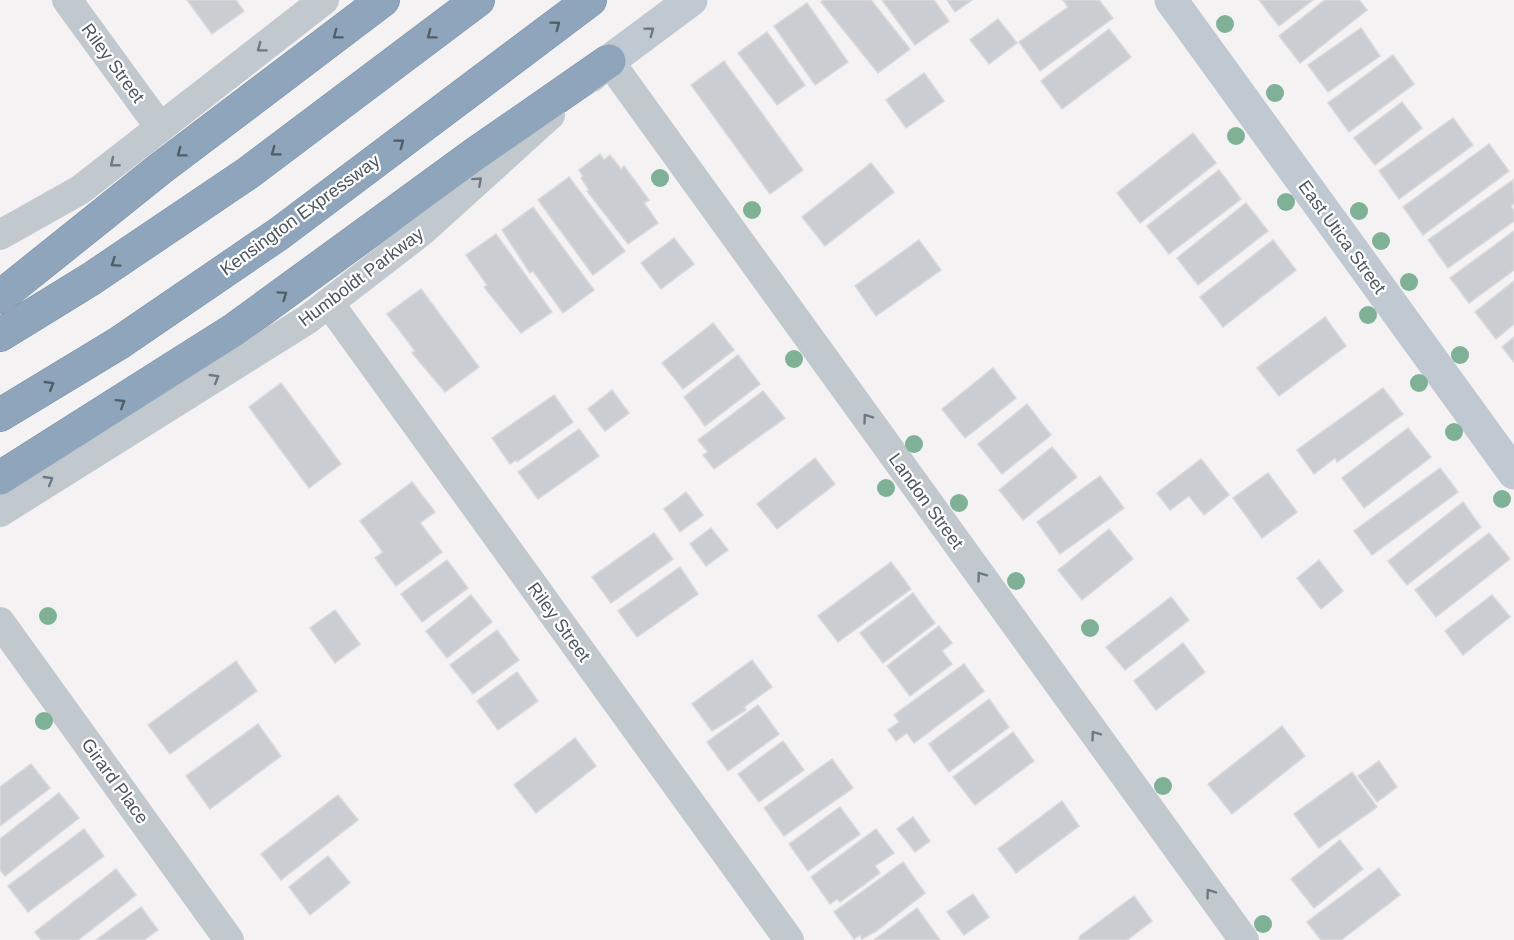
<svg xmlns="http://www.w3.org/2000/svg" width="1514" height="940" viewBox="0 0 1514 940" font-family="Arial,sans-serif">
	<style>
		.building { fill: #cacdd1; stroke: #d7d9dd; stroke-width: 1.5 }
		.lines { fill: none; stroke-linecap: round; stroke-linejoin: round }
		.highway-casing { stroke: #7a90a8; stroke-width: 34 }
		.street { stroke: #c1c9cf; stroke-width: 30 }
		.secondary { stroke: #c0c9d2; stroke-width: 33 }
		.highway { stroke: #8fa5bc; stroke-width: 33 }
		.tree { fill: #7fb197 }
		.oneway { stroke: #525e67 }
		.oneway2 { stroke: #6e7881 }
		.oneway3 { stroke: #6e7880 }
		.labels { text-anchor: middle; stroke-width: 4.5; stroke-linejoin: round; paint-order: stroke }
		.street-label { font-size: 18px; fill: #4b565e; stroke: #fff }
	</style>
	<rect width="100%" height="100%" fill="#f4f2f2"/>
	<g class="building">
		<polygon points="187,0 236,0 244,11 212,34"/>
		<polygon points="823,0 871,0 910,49 878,73 821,2"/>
		<polygon points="882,0 934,0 949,21 915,45"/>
		<polygon points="947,0 972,0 955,12"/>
		<polygon points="1063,0 1099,0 1113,18 1040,71 1019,42 1068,7"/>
		<polygon points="1259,0 1313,0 1279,26"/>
		<polygon points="1325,0 1359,0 1367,10 1300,63 1279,36"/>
		<polygon points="807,3 848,62 815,85 774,26"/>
		<polygon points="998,19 1017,43 989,64 970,40"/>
		<polygon points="1361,28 1380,56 1328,92 1308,65"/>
		<polygon points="1109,29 1131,57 1062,109 1041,81"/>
		<polygon points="767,32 805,85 777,105 738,53"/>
		<polygon points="1393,55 1414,84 1349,132 1328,103"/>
		<polygon points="724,61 803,170 770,194 691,85"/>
		<polygon points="924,73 944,101 906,128 886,100"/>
		<polygon points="1402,102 1422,128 1375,165 1354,138"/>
		<polygon points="1453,118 1473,145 1399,199 1379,171"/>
		<polygon points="1193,133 1216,163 1140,223 1117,193"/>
		<polygon points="1489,144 1509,171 1423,235 1403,207"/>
		<polygon points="600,154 604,160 610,155 621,169 624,166 649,200 644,203 658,223 628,244 587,191 589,190 581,178 583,176 579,170"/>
		<polygon points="871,163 894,192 825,246 802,217"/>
		<polygon points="1219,170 1241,199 1169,254 1147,226"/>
		<polygon points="569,177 625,251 593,275 538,200"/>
		<polygon points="1513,180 1514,203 1511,206 1514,211 1514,221 1448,268 1428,240"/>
		<polygon points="1246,203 1268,231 1198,285 1177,258"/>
		<polygon points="533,207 594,290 563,313 533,271 530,273 502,230"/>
		<polygon points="1514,231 1514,270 1469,303 1450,278"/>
		<polygon points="496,234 552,312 521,333 484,287 487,285 466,255"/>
		<polygon points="674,238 694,264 661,289 641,263"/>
		<polygon points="919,240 941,270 876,316 855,286"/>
		<polygon points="1273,240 1296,270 1223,327 1200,297"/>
		<polygon points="1514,281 1514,324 1496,339 1475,312"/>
		<polygon points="421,289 479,367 445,392 412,353 415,351 387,314"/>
		<polygon points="1325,317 1346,346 1279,396 1257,368"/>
		<polygon points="713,323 734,350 683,389 662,363"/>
		<polygon points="1514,337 1514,362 1502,347"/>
		<polygon points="738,355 760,384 705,426 684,397"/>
		<polygon points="993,368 1016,398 965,438 942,409"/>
		<polygon points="281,383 341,464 309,488 249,407"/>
		<polygon points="1383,388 1403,414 1337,462 1335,458 1314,474 1297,450"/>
		<polygon points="612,390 629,413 605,431 588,409"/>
		<polygon points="763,391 785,418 714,469 703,455 708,452 698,440"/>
		<polygon points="554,395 573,422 517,462 516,460 510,464 492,438"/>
		<polygon points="1027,404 1051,435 1002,474 978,444"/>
		<polygon points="1408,428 1431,457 1364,508 1342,478"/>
		<polygon points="579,429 599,456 538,499 518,472"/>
		<polygon points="1052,447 1077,477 1023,520 999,490"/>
		<polygon points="815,458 835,484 777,529 757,504"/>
		<polygon points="1201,459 1229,495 1204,515 1189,496 1170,510 1157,493"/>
		<polygon points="1440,468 1458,492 1372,555 1354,531"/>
		<polygon points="1268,473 1297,512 1262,538 1233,498"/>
		<polygon points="1100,476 1124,508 1060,554 1037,522"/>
		<polygon points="412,482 435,512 420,523 442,552 396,586 375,558 383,552 360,521"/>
		<polygon points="686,492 703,515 680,532 664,509"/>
		<polygon points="1463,502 1481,527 1407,585 1388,561"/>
		<polygon points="711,528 728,550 706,566 690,544"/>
		<polygon points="1109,529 1133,559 1082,600 1058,570"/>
		<polygon points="654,533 673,559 611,603 592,577"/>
		<polygon points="1489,533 1510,559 1436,617 1415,590"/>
		<polygon points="447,560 468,588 422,622 401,594"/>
		<polygon points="1319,560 1343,591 1321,609 1297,578"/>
		<polygon points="891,562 911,589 838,642 818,616"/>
		<polygon points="680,567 698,594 637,637 618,611"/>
		<polygon points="913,593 935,623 883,663 860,633"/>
		<polygon points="471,595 492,622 447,658 426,631"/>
		<polygon points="1492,595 1510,617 1463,655 1445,631"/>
		<polygon points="1171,597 1189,620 1125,670 1106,647"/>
		<polygon points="335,610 360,644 335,663 310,628"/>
		<polygon points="939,626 952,643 942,651 952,664 910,696 887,666"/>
		<polygon points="497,630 519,660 473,694 450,665"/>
		<polygon points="1183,643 1205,672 1156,710 1134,681"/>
		<polygon points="752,660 772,687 744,707 746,710 712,731 692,704"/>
		<polygon points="236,661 257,691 170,754 148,725"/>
		<polygon points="964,664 984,691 914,743 907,733 896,741 888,730 899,722 894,715"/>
		<polygon points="517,672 538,701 498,730 477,701"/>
		<polygon points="989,699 1009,727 949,772 929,744"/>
		<polygon points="758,705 779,734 728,771 707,742"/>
		<polygon points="258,724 281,756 210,809 186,776"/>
		<polygon points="1282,726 1305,756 1232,814 1208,784"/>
		<polygon points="1013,732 1034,761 975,805 953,777"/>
		<polygon points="575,738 596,766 536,813 514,785"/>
		<polygon points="783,741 804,770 759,802 738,774"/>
		<polygon points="832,759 853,788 784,836 764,808"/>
		<polygon points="1379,761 1397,787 1377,802 1358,776"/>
		<polygon points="31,764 50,788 0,826 0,787"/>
		<polygon points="1352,772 1377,807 1319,848 1294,814"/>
		<polygon points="59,793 79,818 5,876 0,870 0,839"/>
		<polygon points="338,795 358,820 281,880 261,854"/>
		<polygon points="1062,801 1079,826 1016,873 998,849"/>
		<polygon points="840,807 860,834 808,871 789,844"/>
		<polygon points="913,817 930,841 915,852 897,829"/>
		<polygon points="84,829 104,856 28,912 8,886"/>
		<polygon points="876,829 894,853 875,866 880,873 840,902 837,899 830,904 811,877"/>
		<polygon points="1340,840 1363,869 1314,908 1291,879"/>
		<polygon points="328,856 350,883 310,915 289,887"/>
		<polygon points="903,862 925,893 876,931 862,939 860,935 854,939 834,912"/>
		<polygon points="1379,868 1400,895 1341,940 1321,940 1307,922"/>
		<polygon points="116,869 136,895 78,940 41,940 35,932"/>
		<polygon points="973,894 989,917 964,935 947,912"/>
		<polygon points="1134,896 1152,921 1127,940 1079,940 1080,936"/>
		<polygon points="141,907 158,930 144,940 96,940"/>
		<polygon points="917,908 940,940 874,940"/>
	</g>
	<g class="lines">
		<g class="highway-casing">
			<g id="highway">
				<polyline points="0,297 161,168 383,0"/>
				<polyline points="0,335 91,279 248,173 478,0"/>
				<polyline points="0,415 119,343 280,233 590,0"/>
				<polyline points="0,478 235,329 475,154 609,61"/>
			</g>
		</g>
		<g class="street">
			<polyline points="67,0 159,126"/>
			<polyline points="592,77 609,61 1244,940"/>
			<polyline points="0,235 80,190 324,0"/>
			<polyline points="329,303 789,940"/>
			<polyline points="0,512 308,319 422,231 550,115"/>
			<polyline points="0,622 229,940"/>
		</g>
		<g class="secondary">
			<polyline points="1171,0 1514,473"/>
			<polyline points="609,61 691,0"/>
		</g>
		<use href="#highway" class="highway"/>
	</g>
	<g class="tree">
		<circle cx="1225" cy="24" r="9"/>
		<circle cx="1275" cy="93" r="9"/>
		<circle cx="1236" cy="136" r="9"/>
		<circle cx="660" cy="178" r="9"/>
		<circle cx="1286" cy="202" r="9"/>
		<circle cx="752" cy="210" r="9"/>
		<circle cx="1359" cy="211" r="9"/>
		<circle cx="1381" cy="241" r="9"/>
		<circle cx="1409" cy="282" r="9"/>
		<circle cx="1368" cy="315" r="9"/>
		<circle cx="1460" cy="355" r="9"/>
		<circle cx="794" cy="359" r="9"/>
		<circle cx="1419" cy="383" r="9"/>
		<circle cx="1454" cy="432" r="9"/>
		<circle cx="914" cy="444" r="9"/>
		<circle cx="886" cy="488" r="9"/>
		<circle cx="1502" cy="499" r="9"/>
		<circle cx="959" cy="503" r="9"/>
		<circle cx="1016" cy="581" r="9"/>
		<circle cx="48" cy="616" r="9"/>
		<circle cx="1090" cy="628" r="9"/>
		<circle cx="44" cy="721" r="9"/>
		<circle cx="1163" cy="786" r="9"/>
		<circle cx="1263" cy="924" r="9"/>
	</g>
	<defs><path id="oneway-chevron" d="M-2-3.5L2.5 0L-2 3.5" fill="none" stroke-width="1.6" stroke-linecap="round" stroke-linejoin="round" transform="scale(1.5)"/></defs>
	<g class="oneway">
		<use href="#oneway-chevron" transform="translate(556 25) rotate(-37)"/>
		<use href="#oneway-chevron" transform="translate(337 35) rotate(143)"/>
		<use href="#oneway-chevron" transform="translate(431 35) rotate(143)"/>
		<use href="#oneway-chevron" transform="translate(400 143) rotate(-37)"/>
		<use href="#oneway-chevron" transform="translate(275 152) rotate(143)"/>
		<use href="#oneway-chevron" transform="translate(181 153) rotate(143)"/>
		<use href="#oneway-chevron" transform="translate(115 263) rotate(146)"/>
		<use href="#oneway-chevron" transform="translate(283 295) rotate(-35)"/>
		<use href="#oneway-chevron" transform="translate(50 385) rotate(-31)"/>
		<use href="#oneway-chevron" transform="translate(121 403) rotate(-32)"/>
	</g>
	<use class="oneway2" href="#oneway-chevron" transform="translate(650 31) rotate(-37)"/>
	<g class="oneway3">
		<use href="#oneway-chevron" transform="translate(261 48) rotate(143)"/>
		<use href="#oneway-chevron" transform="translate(114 163) rotate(141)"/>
		<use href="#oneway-chevron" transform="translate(478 181) rotate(-42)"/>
		<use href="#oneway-chevron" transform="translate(215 378) rotate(-31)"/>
		<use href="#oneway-chevron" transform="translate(867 418) rotate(-126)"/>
		<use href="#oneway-chevron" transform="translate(49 480) rotate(-31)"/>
		<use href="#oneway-chevron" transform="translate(981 576) rotate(-126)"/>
		<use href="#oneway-chevron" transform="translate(1095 735) rotate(-126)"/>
		<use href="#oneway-chevron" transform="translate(1210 893) rotate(-126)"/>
	</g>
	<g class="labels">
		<g class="street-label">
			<text transform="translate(113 63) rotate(54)" y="6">Riley Street</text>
			<text transform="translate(300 215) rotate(-36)" y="6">Kensington Expressway</text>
			<text transform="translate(1342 237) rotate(54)" y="6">East Utica Street</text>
			<text transform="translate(361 277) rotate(-37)" y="6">Humboldt Parkway</text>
			<text transform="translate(926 501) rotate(54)" y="6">Landon Street</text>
			<text transform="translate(559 622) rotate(54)" y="6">Riley Street</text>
			<text transform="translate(115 781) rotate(54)" y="6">Girard Place</text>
		</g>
	</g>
</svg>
